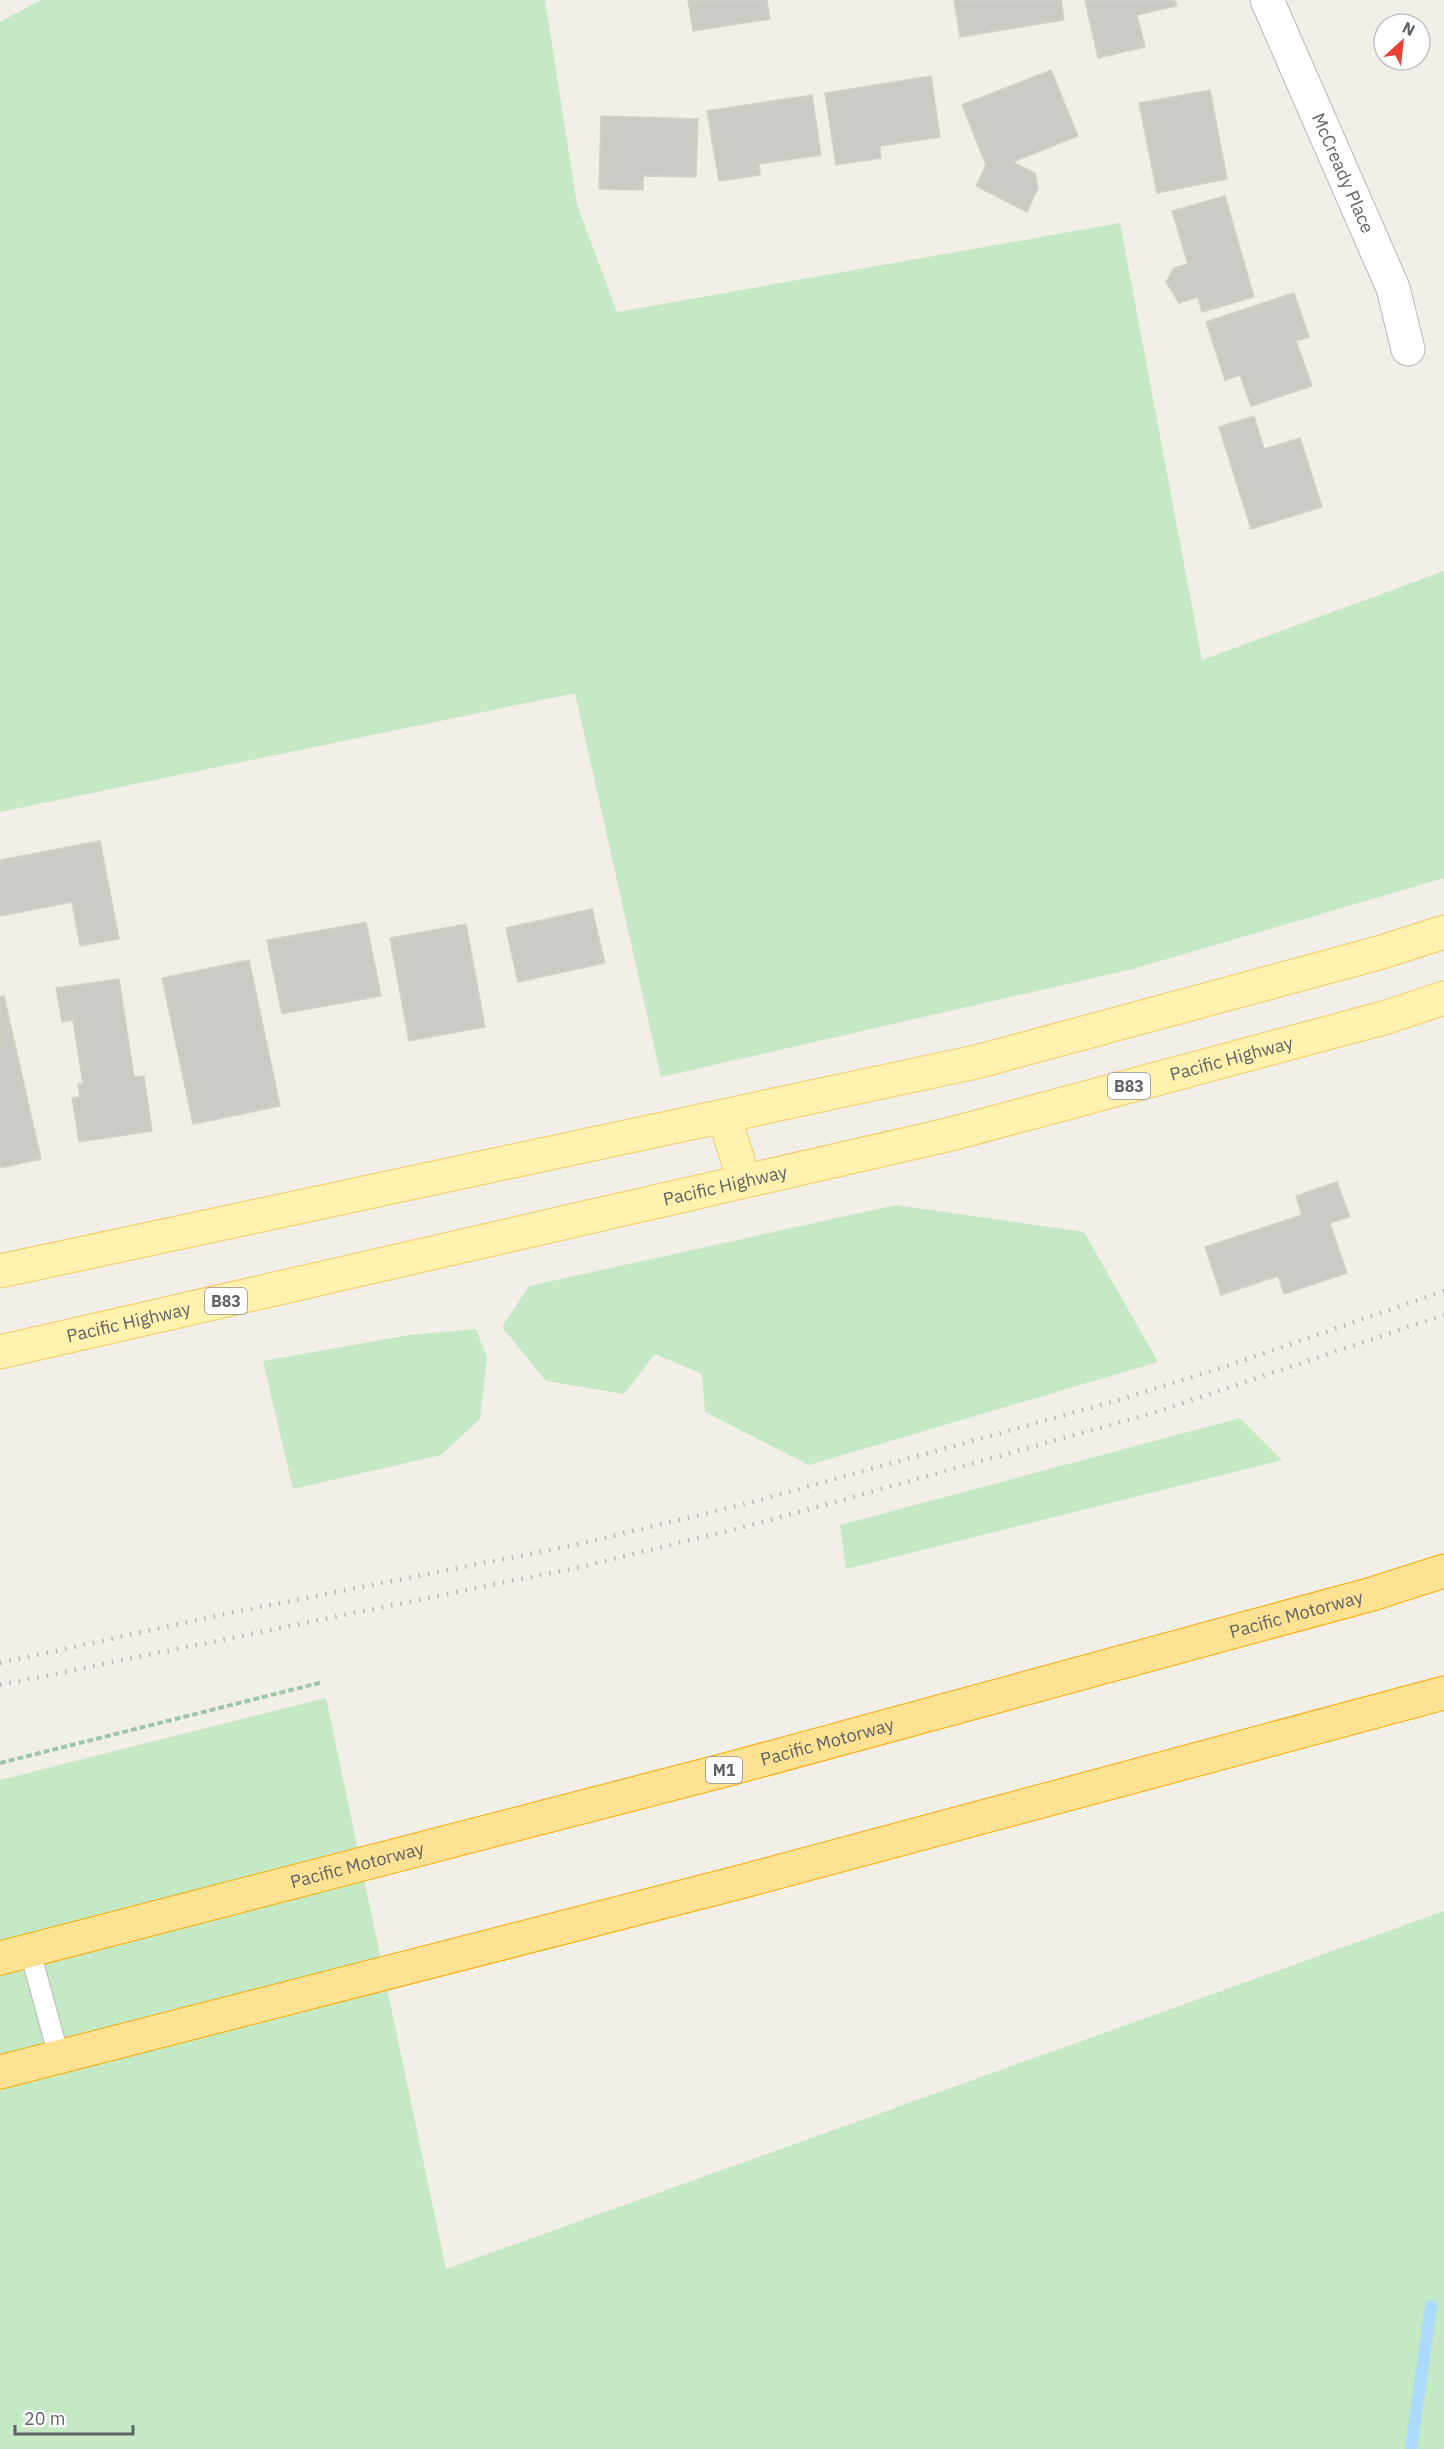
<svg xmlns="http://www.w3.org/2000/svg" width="1444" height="2449" viewBox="0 0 1444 2449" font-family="'IBM Plex Sans',sans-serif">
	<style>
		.green { fill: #c5e8c5 }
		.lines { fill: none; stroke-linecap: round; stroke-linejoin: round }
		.stream { stroke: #aadaff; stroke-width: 12 }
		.building { fill: #cccac5; stroke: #d6d1c6; stroke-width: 1.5 }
		.lane-casing { stroke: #b5b8bc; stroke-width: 22 }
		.street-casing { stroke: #b5b8bc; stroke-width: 35 }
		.primary-casing { stroke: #f2c960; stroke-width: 35 }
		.highway-casing { stroke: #f9ab00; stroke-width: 35 }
		.path { stroke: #9cc7a9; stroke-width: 4; stroke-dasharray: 6 3; stroke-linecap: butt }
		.lane { stroke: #fff; stroke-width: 20 }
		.street { stroke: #fff; stroke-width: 33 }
		.primary { stroke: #fff2af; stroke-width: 33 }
		.highway { stroke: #fde293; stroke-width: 33 }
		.rail { stroke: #b6b7b8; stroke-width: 4.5; stroke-dasharray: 1.5 8; stroke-linecap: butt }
		.labels { text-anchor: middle; stroke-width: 5; stroke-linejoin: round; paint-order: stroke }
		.shield { fill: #fff; stroke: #8f9295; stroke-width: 1.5 }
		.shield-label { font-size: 16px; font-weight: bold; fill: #5f6368 }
		.street-label { font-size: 18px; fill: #5f6368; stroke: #fff }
	</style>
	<rect width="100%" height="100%" fill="#f1efe8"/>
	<g class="green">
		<polygon points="41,0 545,0 577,205 617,312 1120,223 1202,660 1444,571 1444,878 1133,969 661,1077 575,693 0,812 0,22"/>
		<polygon points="896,1205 1084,1232 1158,1362 809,1465 705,1412 702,1374 655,1354 624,1394 546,1381 502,1327 529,1286"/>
		<polygon points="476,1329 487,1358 480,1419 441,1455 293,1489 263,1361 409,1335"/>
		<polygon points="1240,1418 1282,1460 846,1569 840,1525"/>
		<polygon points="326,1698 446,2269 1444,1911 1444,2449 0,2449 0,1780"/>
	</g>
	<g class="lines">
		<polyline class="stream" points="1411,2449 1431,2306"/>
	</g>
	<g class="building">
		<polygon points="688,0 767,0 770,19 693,31"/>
		<polygon points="954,0 1061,0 1064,20 960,37"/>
		<polygon points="1085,0 1175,0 1177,6 1137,15 1145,47 1098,58"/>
		<polygon points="1051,70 1078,136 1013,162 1035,173 1038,188 1027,212 976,186 986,165 962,105"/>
		<polygon points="931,76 940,137 880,146 881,158 836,165 825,93"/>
		<polygon points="1210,90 1227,179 1157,193 1139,103"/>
		<polygon points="812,95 821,155 759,164 760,175 719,181 707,111"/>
		<polygon points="601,116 698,119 696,177 643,176 643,190 599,189"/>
		<polygon points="1225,196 1254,297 1202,312 1198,297 1179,303 1166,282 1174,268 1188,264 1172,211"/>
		<polygon points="1294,293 1309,337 1296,341 1312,386 1251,406 1240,375 1225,380 1206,322"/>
		<polygon points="1254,416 1264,449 1300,438 1322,507 1251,529 1219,427"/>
		<polygon points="100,841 119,939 80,946 72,902 0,916 0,860"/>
		<polygon points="592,909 605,963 518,982 506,928"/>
		<polygon points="366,922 381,996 282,1014 267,940"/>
		<polygon points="466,924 485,1027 409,1041 390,938"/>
		<polygon points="249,960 280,1106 193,1124 162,978"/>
		<polygon points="119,979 134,1077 144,1076 152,1131 79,1142 72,1098 80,1097 78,1084 83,1084 73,1020 62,1022 56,988"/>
		<polygon points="4,996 41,1159 0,1168 0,997"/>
		<polygon points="1337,1182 1350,1217 1330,1223 1347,1273 1284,1294 1278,1276 1221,1295 1205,1247 1302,1215 1296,1196"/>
	</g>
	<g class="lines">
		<g class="lane-casing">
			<polyline id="lane" points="30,1951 59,2057"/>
		</g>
		<g class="street-casing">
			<g id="street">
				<path id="s1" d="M1267 0 1393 288 1408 349"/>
			</g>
		</g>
		<g class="primary-casing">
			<g id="primary">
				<polyline points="724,1116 744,1180"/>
				<polyline points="0,1271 980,1061 1382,952 1444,932"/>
				<path id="s2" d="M0 1352 951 1134 1387 1017 1444 998"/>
			</g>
		</g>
		<g class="highway-casing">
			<g id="highway">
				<path id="s3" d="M0 1958 729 1769 1372 1594 1444 1571"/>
				<polyline points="0,2072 744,1881 1444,1693"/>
			</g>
		</g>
		<polyline class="path" points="0,1763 323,1682"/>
		<use href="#lane" class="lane"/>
		<use href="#street" class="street"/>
		<use href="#primary" class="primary"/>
		<use href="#highway" class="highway"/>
		<g class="rail">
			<polyline points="0,1663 245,1610 575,1545 745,1504 1119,1400 1233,1364 1444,1291"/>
			<polyline points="0,1685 580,1567 756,1524 1153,1413 1444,1315"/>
		</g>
	</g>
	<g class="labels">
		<g class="shield">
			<rect x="1108" y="1073" width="42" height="26" rx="4.5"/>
			<rect x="205" y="1288" width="42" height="26" rx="4.5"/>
			<rect x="706" y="1757" width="36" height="26" rx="4.5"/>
		</g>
		<g class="shield-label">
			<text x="1129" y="1092">B83</text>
			<text x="226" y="1307">B83</text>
			<text x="724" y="1776">M1</text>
		</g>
		<g class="street-label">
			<text dy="6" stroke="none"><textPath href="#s1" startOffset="189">McCready Place</textPath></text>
			<text dy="6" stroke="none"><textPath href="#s2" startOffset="1266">Pacific Highway</textPath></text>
			<text dy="6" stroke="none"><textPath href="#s2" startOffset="744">Pacific Highway</textPath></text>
			<text dy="6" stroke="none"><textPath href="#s2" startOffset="132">Pacific Highway</textPath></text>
			<text dy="6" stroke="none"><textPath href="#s3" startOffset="1341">Pacific Motorway</textPath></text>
			<text dy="6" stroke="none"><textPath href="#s3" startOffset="855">Pacific Motorway</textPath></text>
			<text dy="6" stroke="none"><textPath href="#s3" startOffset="369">Pacific Motorway</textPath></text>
		</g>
	</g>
	<g transform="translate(1402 42) rotate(27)"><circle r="28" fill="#ffffff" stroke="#bfc1c3" stroke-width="1.5"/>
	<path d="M0-4.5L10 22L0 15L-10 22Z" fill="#ea4335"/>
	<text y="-9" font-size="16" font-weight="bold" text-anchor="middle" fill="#5f6368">N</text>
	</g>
	<path d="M15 2425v9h118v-9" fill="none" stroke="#5f6368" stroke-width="3"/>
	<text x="24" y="2425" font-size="18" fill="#5f6368" stroke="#ffffff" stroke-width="4.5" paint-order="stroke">20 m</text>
</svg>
